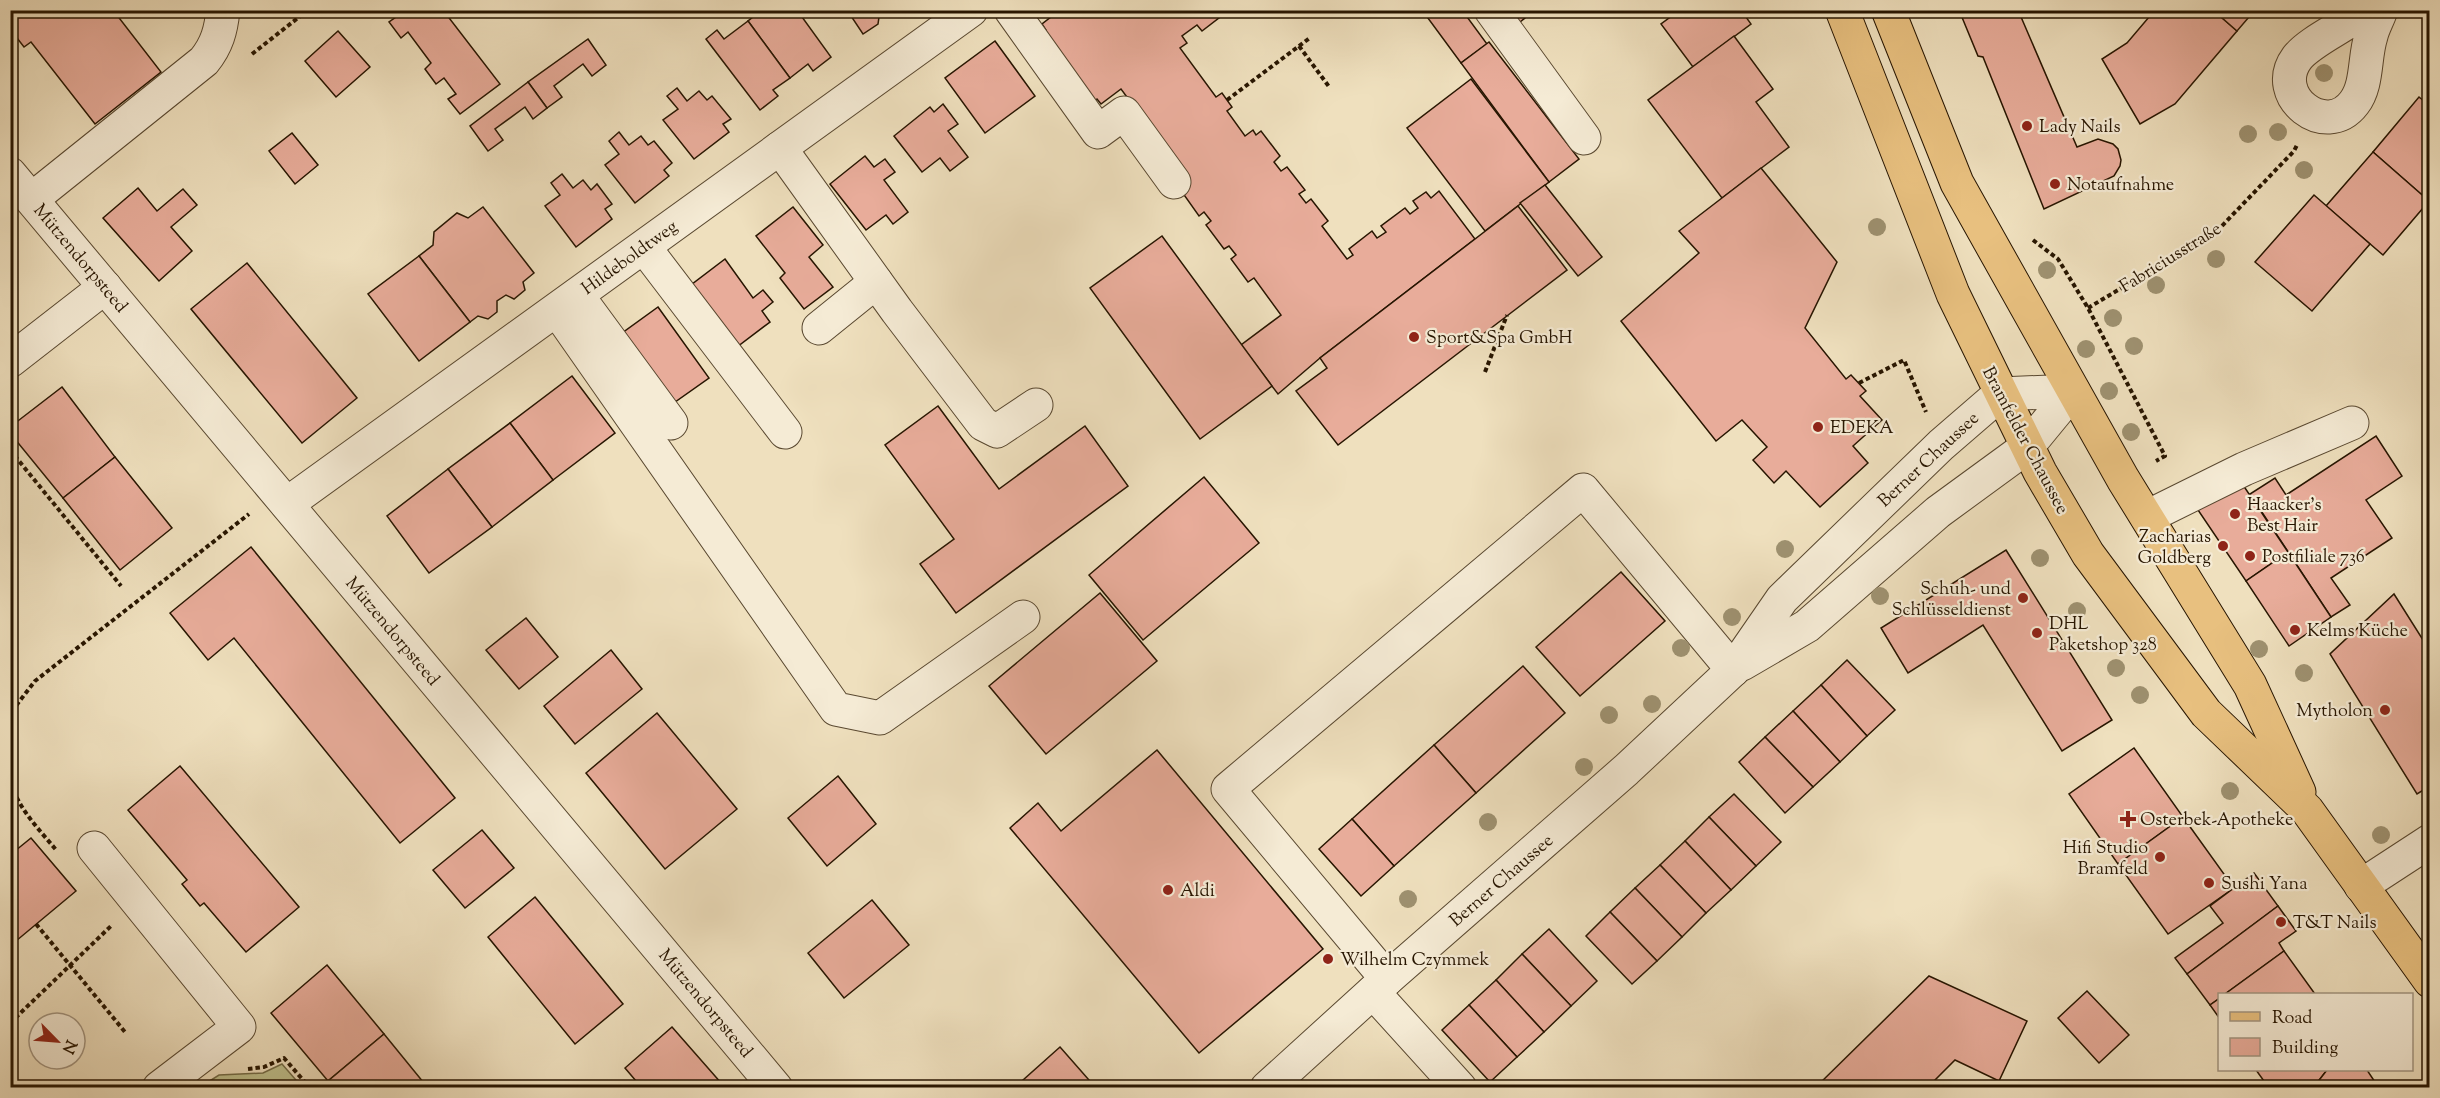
<svg xmlns="http://www.w3.org/2000/svg" width="2440" height="1098" viewBox="0 0 2440 1098" font-family="'Sorts Mill Goudy',serif">
	<style>
		.green { fill: #bfc18d; stroke: #736b46; stroke-width: 1.5 }
		.building { fill: #e8ac9a; stroke: #271500; stroke-width: 1.5 }
		.lines { fill: none; stroke-linecap: round; stroke-linejoin: round }
		.minor-casing { stroke: #594830; stroke-width: 35 }
		.major-casing { stroke: #271500; stroke-width: 35 }
		.path { stroke: #271500; stroke-width: 4; stroke-dasharray: 4.5 3; stroke-linecap: butt }
		.minor { stroke: #f5ebd5; stroke-width: 33 }
		.major { stroke: #e8c07f; stroke-width: 33 }
		.tree { fill: #9e9170 }
		.poi-dot { fill: #8f2418; stroke: #f5ebd5; stroke-width: 2 }
		.labels { text-anchor: middle; stroke-width: 4.5; stroke-linejoin: round; paint-order: stroke }
		.poi-label { font-size: 18px; fill: #271500; stroke: #f5ebd5; text-anchor: start }
		.street-label { font-size: 18px; fill: #271500; stroke: #f5ebd5 }
	</style>
	<rect width="100%" height="100%" fill="#efe0be"/>
	<filter id="stains"><feTurbulence type="fractalNoise" baseFrequency=".00333" numOctaves="4"/><feColorMatrix values="0 0 0 0 .2 0 0 0 0 .09 0 0 0 0 .02 0 0 0 .5 -.17"/></filter>
	<radialGradient id="worn" r=".72"><stop offset=".6" stop-color="#630" stop-opacity="0"/><stop offset="1" stop-color="#630" stop-opacity=".3"/></radialGradient>
	<polygon class="green" points="282,1064 302,1087 200,1087 219,1075 263,1073"/>
	<g class="building">
		<polygon points="10,10 113,10 161,72 95,124 31,42 24,47 10,29"/>
		<polygon points="391,10 443,10 500,84 460,114 448,99 456,94 444,78 436,84 425,69 431,63 408,32 401,38 389,22 396,17"/>
		<polygon points="762,10 797,10 831,57 813,71 808,64 790,78 748,21"/>
		<polygon points="847,10 888,10 879,17 878,24 863,34"/>
		<polygon points="1060,10 1067,10 1070,14 1074,10 1221,10 1224,14 1202,31 1197,25 1182,36 1187,43 1180,48 1216,97 1222,93 1232,107 1227,111 1245,136 1253,130 1256,135 1261,131 1280,156 1274,162 1281,171 1287,167 1305,190 1299,194 1306,203 1311,199 1328,221 1322,226 1347,259 1353,255 1349,249 1372,231 1377,238 1386,232 1381,226 1405,208 1410,214 1418,208 1413,201 1426,192 1431,198 1439,191 1475,239 1320,358 1278,394 1241,345 1281,315 1254,278 1248,282 1231,259 1236,255 1229,246 1224,249 1206,225 1211,221 1204,212 1199,216 1182,192 1188,179 1121,89 1101,104 1097,99 1091,104 1040,35 1046,30 1042,24"/>
		<polygon points="1422,10 1462,10 1487,44 1461,63"/>
		<polygon points="1511,10 1535,10 1520,22"/>
		<polygon points="1670,10 1741,10 1751,24 1693,67 1661,24 1673,15"/>
		<polygon points="1959,10 2018,10 2077,147 2098,139 2113,144 2118,149 2121,160 2120,166 2114,176 2044,209 1983,57 1978,56"/>
		<polygon points="2155,10 2213,10 2237,31 2175,104 2140,124 2102,59 2127,43"/>
		<polygon points="2213,10 2255,10 2237,31"/>
		<polygon points="748,21 790,78 773,90 778,96 760,110 706,39 717,30 724,39"/>
		<polygon points="338,31 370,67 336,97 305,61"/>
		<polygon points="1734,36 1773,89 1756,102 1789,147 1722,198 1648,100"/>
		<polygon points="588,39 606,65 592,76 583,64 554,86 562,97 547,108 528,82"/>
		<polygon points="995,41 1035,96 985,133 945,78"/>
		<polygon points="1489,42 1579,159 1549,182 1461,63"/>
		<polygon points="1471,79 1549,182 1485,231 1407,128"/>
		<polygon points="528,82 547,108 533,119 525,107 495,129 503,140 488,151 470,126"/>
		<polygon points="677,88 687,101 699,91 707,100 712,96 731,119 723,124 729,132 694,159 663,120 678,109 667,96"/>
		<polygon points="2419,97 2430,106 2429,201 2373,152"/>
		<polygon points="943,104 958,124 948,131 968,157 950,171 940,158 922,172 894,136 930,107 934,112"/>
		<polygon points="619,132 629,145 641,136 648,145 654,141 672,163 664,170 669,176 635,203 605,165 619,154 609,141"/>
		<polygon points="292,133 318,165 295,184 269,151"/>
		<polygon points="2373,152 2429,201 2383,255 2326,206"/>
		<polygon points="865,156 874,167 885,159 895,172 884,180 908,212 893,224 886,215 866,230 830,184"/>
		<polygon points="1761,168 1837,262 1805,328 1846,379 1851,375 1866,391 1860,396 1882,420 1853,446 1868,463 1820,507 1786,471 1774,483 1753,460 1767,447 1742,420 1716,441 1621,321 1699,253 1679,231"/>
		<polygon points="562,174 573,188 583,180 591,190 597,184 612,204 605,209 612,219 576,247 545,206 560,195 551,183"/>
		<polygon points="1545,185 1602,257 1578,276 1520,203"/>
		<polygon points="138,188 157,211 183,189 197,205 171,227 192,251 159,281 103,218"/>
		<polygon points="2314,195 2370,244 2312,311 2255,262"/>
		<polygon points="1518,206 1567,270 1338,445 1296,391 1327,368 1320,358"/>
		<polygon points="483,207 534,273 523,282 525,290 514,299 506,295 497,301 497,312 488,319 478,316 470,322 419,256 433,245 434,232 457,213 468,218"/>
		<polygon points="793,207 823,245 809,257 833,287 804,309 780,278 785,273 756,236"/>
		<polygon points="1162,236 1272,386 1200,439 1090,288"/>
		<polygon points="419,256 470,322 419,361 368,294"/>
		<polygon points="725,259 753,298 763,290 773,302 762,311 770,322 733,350 687,288"/>
		<polygon points="247,263 357,398 302,443 191,309"/>
		<polygon points="658,307 709,378 668,407 618,336"/>
		<polygon points="572,376 615,433 553,480 510,423"/>
		<polygon points="62,387 115,457 63,498 10,433 10,427"/>
		<polygon points="938,406 999,489 1085,426 1128,486 956,613 920,564 954,539 885,445"/>
		<polygon points="510,423 553,480 492,527 448,469"/>
		<polygon points="2376,436 2402,476 2366,500 2392,538 2331,578 2350,605 2331,617 2250,494 2275,478 2286,495"/>
		<polygon points="115,457 172,528 120,570 63,498"/>
		<polygon points="448,469 492,527 429,573 387,516"/>
		<polygon points="1204,477 1259,543 1143,640 1089,575"/>
		<polygon points="2241,482 2288,552 2246,581 2198,510"/>
		<polygon points="251,547 455,798 400,843 234,638 208,660 170,613"/>
		<polygon points="2006,550 2112,720 2062,751 1983,625 1908,673 1881,628"/>
		<polygon points="2288,552 2331,617 2289,646 2246,581"/>
		<polygon points="1621,572 1665,621 1580,696 1536,647"/>
		<polygon points="1100,593 1157,661 1046,754 989,686"/>
		<polygon points="2394,594 2430,651 2430,786 2417,794 2330,654"/>
		<polygon points="526,618 558,657 519,689 486,650"/>
		<polygon points="611,650 642,689 575,744 544,706"/>
		<polygon points="1847,660 1895,710 1867,736 1821,685"/>
		<polygon points="1523,666 1565,713 1476,793 1434,745"/>
		<polygon points="1821,685 1867,736 1840,762 1793,711"/>
		<polygon points="1793,711 1840,762 1813,787 1765,737"/>
		<polygon points="657,713 737,809 665,869 586,773"/>
		<polygon points="1765,737 1813,787 1785,813 1739,762"/>
		<polygon points="1434,745 1476,793 1394,866 1352,819"/>
		<polygon points="2134,748 2183,817 2118,864 2069,794"/>
		<polygon points="1157,750 1323,949 1199,1053 1010,828 1038,803 1061,831"/>
		<polygon points="180,766 299,907 246,952 204,903 200,906 182,884 187,880 128,810"/>
		<polygon points="838,776 876,824 827,866 788,818"/>
		<polygon points="1734,794 1781,842 1756,866 1709,817"/>
		<polygon points="1709,817 1756,866 1731,890 1685,841"/>
		<polygon points="2183,817 2234,888 2168,934 2118,864"/>
		<polygon points="1352,819 1394,866 1361,896 1319,849"/>
		<polygon points="482,830 514,868 465,908 433,870"/>
		<polygon points="31,838 76,891 10,946 10,855"/>
		<polygon points="1685,841 1731,890 1706,913 1660,865"/>
		<polygon points="1660,865 1706,913 1682,937 1635,888"/>
		<polygon points="2254,873 2278,906 2187,974 2175,958 2223,923 2210,906"/>
		<polygon points="1635,888 1682,937 1657,961 1610,912"/>
		<polygon points="535,897 623,1004 575,1044 488,937"/>
		<polygon points="872,900 909,945 844,998 808,953"/>
		<polygon points="2278,906 2296,931 2279,943 2284,951 2225,994 2220,994 2220,998 2210,1005 2187,974"/>
		<polygon points="1610,912 1657,961 1632,984 1586,936"/>
		<polygon points="1549,929 1597,981 1571,1006 1522,954"/>
		<polygon points="2284,951 2315,994 2225,994"/>
		<polygon points="1522,954 1571,1006 1544,1032 1496,980"/>
		<polygon points="327,965 384,1034 328,1081 271,1013"/>
		<polygon points="1929,976 2027,1021 1999,1081 1955,1060 1927,1088 1815,1088"/>
		<polygon points="1496,980 1544,1032 1517,1057 1469,1005"/>
		<polygon points="2087,991 2129,1035 2099,1063 2058,1018"/>
		<polygon points="2220,998 2220,1019 2210,1005"/>
		<polygon points="1469,1005 1517,1057 1490,1082 1442,1030"/>
		<polygon points="672,1027 722,1084 718,1088 642,1088 625,1068"/>
		<polygon points="384,1034 428,1088 333,1088 328,1081"/>
		<polygon points="1060,1047 1096,1088 1014,1088"/>
		<polygon points="2256,1070 2327,1070 2313,1088 2269,1088"/>
		<polygon points="2327,1070 2367,1070 2379,1088 2313,1088"/>
	</g>
	<g class="lines">
		<g class="minor-casing">
			<g id="minor">
				<polyline points="1011,10 1098,132 1124,113 1174,182"/>
				<polyline points="1491,10 1584,138"/>
				<path d="M2365 10C2346 26 2310 41 2297 58 2269 96 2326 140 2354 103 2368 85 2364 57 2371 36 2373 27 2378 19 2381 10"/>
				<polyline points="780,148 897,311 983,424 997,431 1036,405"/>
				<polyline points="10,174 776,1088"/>
				<path d="M32 199 204 61C217 45 221 30 223 10"/>
				<polyline points="644,247 785,432"/>
				<polyline points="577,295 671,423"/>
				<polyline points="557,310 836,709 880,718 1023,617"/>
				<polyline points="819,328 876,282"/>
				<polyline points="10,361 105,287"/>
				<polyline points="287,504 971,10"/>
				<polyline points="2147,517 2244,469 2352,423"/>
				<polyline points="1742,664 1807,626 1938,512 2027,447 2073,391"/>
				<polyline points="94,848 239,1027 159,1088"/>
				<polyline points="2361,886 2430,841"/>
				<polyline points="1387,979 1228,789 1583,490 1733,670"/>
				<polyline points="1373,992 1460,1088"/>
				<polyline points="1267,1088 1387,979 1626,770 1733,670 1782,599 1941,445 2000,394 2073,391"/>
			</g>
		</g>
		<g class="major-casing">
			<g id="major">
				<polyline points="1842,10 1953,294 2040,472 2088,554 2206,713 2307,810 2430,981"/>
				<polyline points="1888,10 1957,183 2123,479 2250,685 2299,792"/>
			</g>
		</g>
		<g class="path">
			<polyline points="1299,46 1330,88"/>
			<polyline points="252,54 308,10"/>
			<polyline points="1227,100 1311,37"/>
			<polyline points="2033,240 2058,259 2088,308 2165,456 2156,461"/>
			<polyline points="2088,308 2217,231 2294,151 2297,145"/>
			<polyline points="1485,372 1507,315"/>
			<polyline points="1859,383 1904,360 1926,412"/>
			<polyline points="10,450 121,586"/>
			<polyline points="10,719 15,707 35,681 249,514"/>
			<path d="M10 776C14 805 39 829 57 851"/>
			<polyline points="36,924 125,1032"/>
			<polyline points="10,1023 111,926"/>
			<polyline points="248,1069 264,1067 284,1058 310,1088"/>
		</g>
		<use href="#minor" class="minor"/>
		<use href="#major" class="major"/>
	</g>
	<g class="tree">
		<circle cx="2324" cy="73" r="9"/>
		<circle cx="2278" cy="132" r="9"/>
		<circle cx="2248" cy="134" r="9"/>
		<circle cx="2304" cy="170" r="9"/>
		<circle cx="1877" cy="227" r="9"/>
		<circle cx="2216" cy="259" r="9"/>
		<circle cx="2047" cy="270" r="9"/>
		<circle cx="2156" cy="285" r="9"/>
		<circle cx="2113" cy="318" r="9"/>
		<circle cx="2134" cy="346" r="9"/>
		<circle cx="2086" cy="349" r="9"/>
		<circle cx="2109" cy="391" r="9"/>
		<circle cx="2131" cy="432" r="9"/>
		<circle cx="1785" cy="549" r="9"/>
		<circle cx="2040" cy="558" r="9"/>
		<circle cx="1880" cy="596" r="9"/>
		<circle cx="2077" cy="611" r="9"/>
		<circle cx="1732" cy="617" r="9"/>
		<circle cx="1681" cy="648" r="9"/>
		<circle cx="2259" cy="649" r="9"/>
		<circle cx="2116" cy="668" r="9"/>
		<circle cx="2304" cy="673" r="9"/>
		<circle cx="2140" cy="695" r="9"/>
		<circle cx="1652" cy="704" r="9"/>
		<circle cx="1609" cy="715" r="9"/>
		<circle cx="1584" cy="767" r="9"/>
		<circle cx="2230" cy="791" r="9"/>
		<circle cx="1488" cy="822" r="9"/>
		<circle cx="2381" cy="835" r="9"/>
		<circle cx="1408" cy="899" r="9"/>
	</g>
	<g class="poi-dot">
		<circle cx="2027" cy="126" r="6"/>
		<circle cx="2055" cy="184" r="6"/>
		<circle cx="1414" cy="337" r="6"/>
		<circle cx="1818" cy="427" r="6"/>
		<circle cx="2235" cy="514" r="6"/>
		<circle cx="2223" cy="546" r="6"/>
		<circle cx="2250" cy="556" r="6"/>
		<circle cx="2023" cy="598" r="6"/>
		<circle cx="2295" cy="630" r="6"/>
		<circle cx="2037" cy="633" r="6"/>
		<circle cx="2385" cy="710" r="6"/>
		<path d="M2125 810h6v6h6v6h-6v6h-6v-6h-6v-6h6z"/>
		<circle cx="2160" cy="857" r="6"/>
		<circle cx="2209" cy="883" r="6"/>
		<circle cx="1168" cy="890" r="6"/>
		<circle cx="2281" cy="922" r="6"/>
		<circle cx="1328" cy="959" r="6"/>
	</g>
	<g class="labels">
		<g class="poi-label">
			<text x="2039" y="132">Lady Nails</text>
			<text x="2067" y="190">Notaufnahme</text>
			<text x="1426" y="343">Sport&amp;Spa GmbH</text>
			<text x="1830" y="433">EDEKA</text>
			<text x="2247" y="510">Haacker's<tspan x="2247" dy="21">Best Hair</tspan></text>
			<text x="2211" y="542" text-anchor="end">Zacharias<tspan x="2211" dy="21">Goldberg</tspan></text>
			<text x="2262" y="562">Postfiliale 736</text>
			<text x="2011" y="594" text-anchor="end">Schuh- und<tspan x="2011" dy="21">Schlüsseldienst</tspan></text>
			<text x="2049" y="629">DHL<tspan x="2049" dy="21">Paketshop 328</tspan></text>
			<text x="2307" y="636">Kelms Küche</text>
			<text x="2373" y="716" text-anchor="end">Mytholon</text>
			<text x="2140" y="825">Osterbek-Apotheke</text>
			<text x="2148" y="853" text-anchor="end">Hifi Studio<tspan x="2148" dy="21">Bramfeld</tspan></text>
			<text x="2221" y="889">Sushi Yana</text>
			<text x="1180" y="896">Aldi</text>
			<text x="2293" y="928">T&amp;T Nails</text>
			<text x="1340" y="965">Wilhelm Czymmek</text>
		</g>
		<g class="street-label">
			<text transform="translate(629 257) rotate(-36)" y="6">Hildeboldtweg</text>
			<text transform="translate(2170 257) rotate(-32)" y="6">Fabriciusstraße</text>
			<text transform="translate(81 258) rotate(50)" y="6">Mützendorpsteed</text>
			<text transform="translate(2026 440) rotate(62)" y="6">Bramfelder Chaussee</text>
			<text transform="translate(1928 459) rotate(-43)" y="6">Berner Chaussee</text>
			<text transform="translate(393 631) rotate(50)" y="6">Mützendorpsteed</text>
			<text transform="translate(1501 880) rotate(-41)" y="6">Berner Chaussee</text>
			<text transform="translate(706 1003) rotate(50)" y="6">Mützendorpsteed</text>
		</g>
	</g>
	<rect width="2440" height="1098" fill="none" stroke="#efe0be" stroke-width="36"/>
	<rect x="12" y="12" width="2416" height="1074" fill="none" stroke="#271500" stroke-width="3"/>
	<rect x="18" y="18" width="2404" height="1062" fill="none" stroke="#271500" stroke-width="1.5"/>
	<rect x="2218" y="993" width="195" height="78" fill="#f5ebd5" stroke="#a39580" stroke-width="1.5"/>
	<rect x="2230" y="1012" width="30" height="9" fill="#e8c07f" stroke="#a39580" stroke-width="1.5"/>
	<text x="2272" y="1023" font-size="18" fill="#271500">Road</text>
	<rect x="2230" y="1038" width="30" height="18" fill="#e8ac9a" stroke="#a39580" stroke-width="1.5"/>
	<text x="2272" y="1053" font-size="18" fill="#271500">Building</text>
	<g transform="translate(57 1041) rotate(115)"><circle r="28" fill="#f5ebd5" stroke="#a39580" stroke-width="1.5"/>
	<path d="M0-4.5L10 22L0 15L-10 22Z" fill="#8f2418"/>
	<text y="-9" font-size="16" font-weight="bold" text-anchor="middle" fill="#271500">N</text>
	</g>
	<rect width="100%" height="100%" filter="url(#stains)"/>
	<rect width="100%" height="100%" fill="url(#worn)"/>
</svg>
